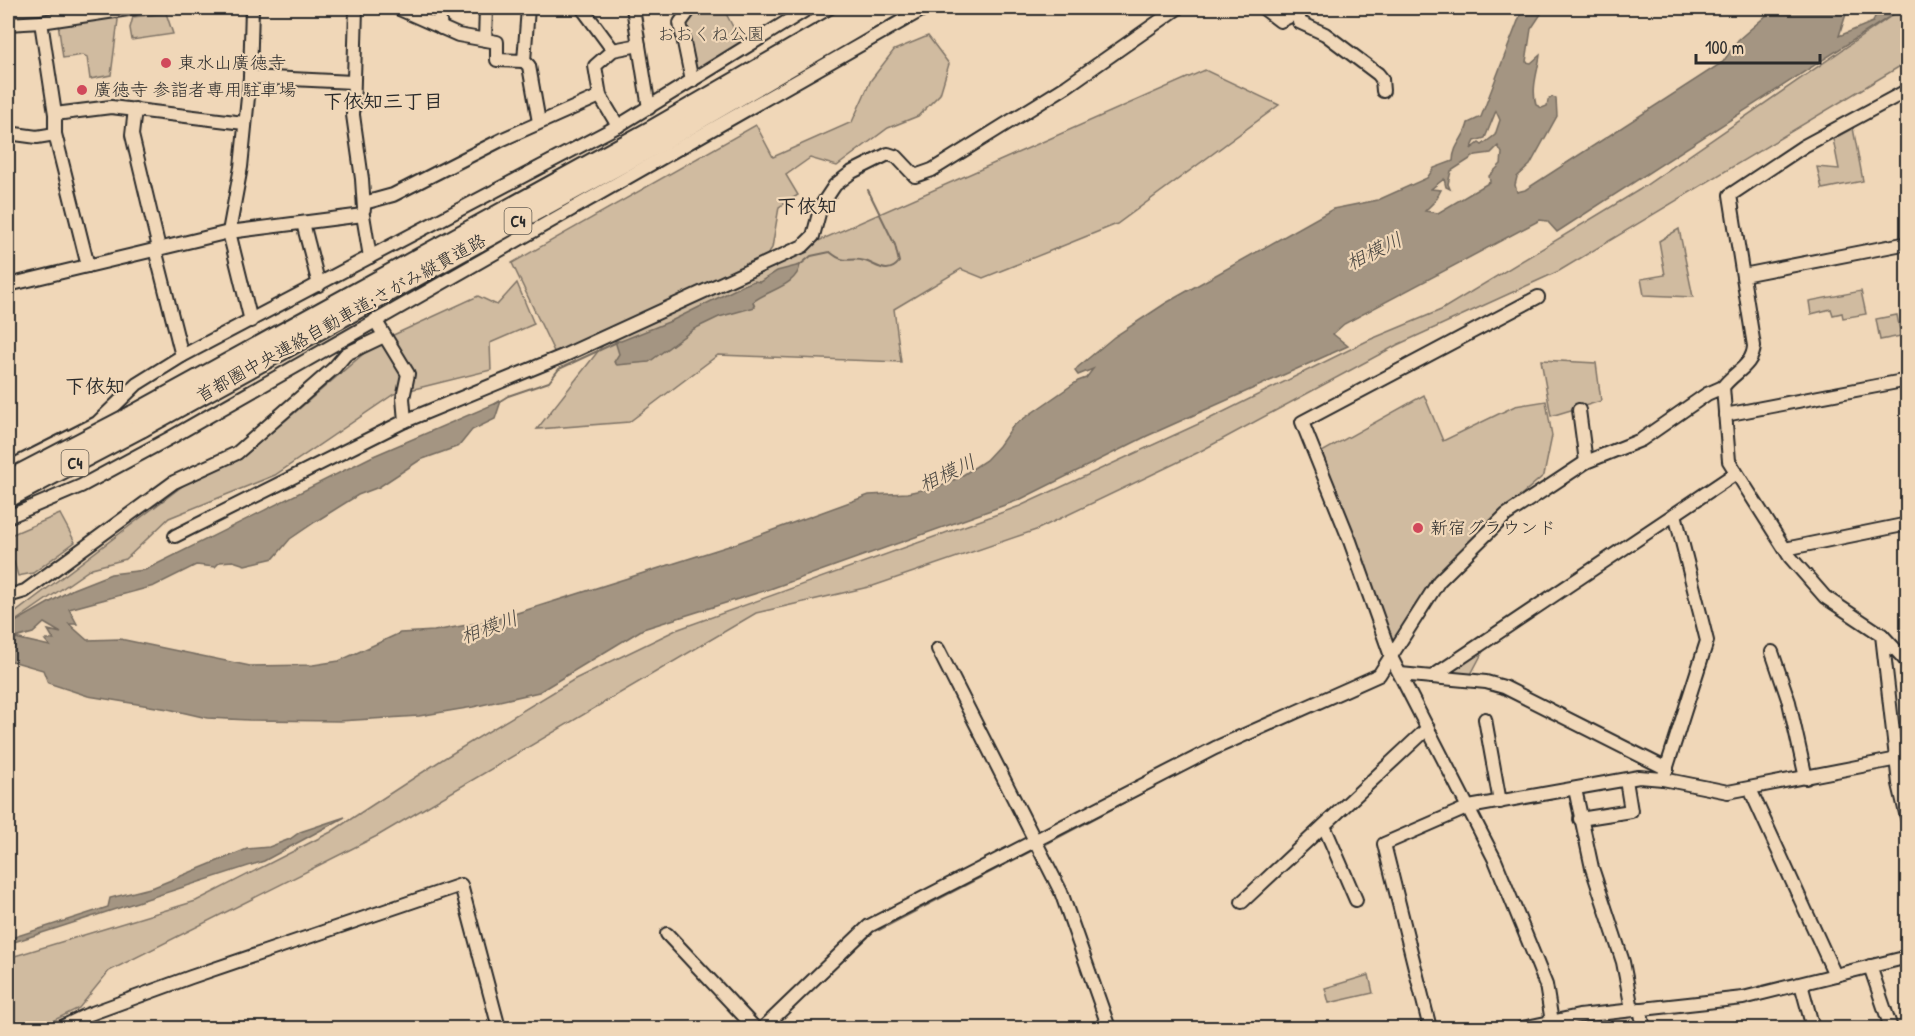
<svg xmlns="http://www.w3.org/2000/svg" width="1915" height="1036" viewBox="0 0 1915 1036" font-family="'Patrick Hand','Klee One',sans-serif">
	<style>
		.green { fill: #d0bba0; stroke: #7e7366; stroke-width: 1.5 }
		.water { fill: #a49582; stroke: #746b5f; stroke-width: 1.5; fill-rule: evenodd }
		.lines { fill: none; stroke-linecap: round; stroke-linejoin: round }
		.stream { stroke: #746b5f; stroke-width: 2 }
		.minor-casing { stroke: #2b2b2b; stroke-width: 16 }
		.highway-casing { stroke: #2b2b2b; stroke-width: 22 }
		.minor { stroke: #f0d7b8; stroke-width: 12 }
		.highway { stroke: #f0d7b8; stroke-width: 18 }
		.highway-bridge-casing { stroke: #2b2b2b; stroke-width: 22; stroke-linecap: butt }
		.highway-bridge { stroke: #f0d7b8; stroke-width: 18 }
		.poi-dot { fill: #d1495b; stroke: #f0d7b8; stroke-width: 2 }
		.labels { text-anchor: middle; stroke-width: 4.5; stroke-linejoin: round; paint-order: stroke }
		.shield { fill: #f0d7b8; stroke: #665f55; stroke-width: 1.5 }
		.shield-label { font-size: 16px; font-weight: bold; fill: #2b2b2b }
		.park-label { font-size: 18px; fill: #4c4842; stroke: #f0d7b8 }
		.poi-label { font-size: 18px; fill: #2b2b2b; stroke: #f0d7b8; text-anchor: start }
		.street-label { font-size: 18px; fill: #2b2b2b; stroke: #f0d7b8 }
		.neighbourhood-label { font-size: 20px; font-weight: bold; fill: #2b2b2b; stroke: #f0d7b8 }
		.water-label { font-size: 20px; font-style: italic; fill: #494641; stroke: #f0d7b8 }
	</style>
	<rect width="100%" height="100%" fill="#f0d7b8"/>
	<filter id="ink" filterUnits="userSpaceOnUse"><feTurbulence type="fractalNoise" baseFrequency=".0167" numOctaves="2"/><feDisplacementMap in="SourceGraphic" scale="12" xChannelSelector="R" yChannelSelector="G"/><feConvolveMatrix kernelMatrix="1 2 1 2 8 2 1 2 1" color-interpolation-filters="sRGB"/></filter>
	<g filter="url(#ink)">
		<g class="green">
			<polygon points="692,8 723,8 741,42 740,45 696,73 686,25 693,14"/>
			<polygon points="1903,8 1907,8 1907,62 1559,271 1397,345 1197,453 1036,530 873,586 756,613 379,835 109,971 79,1008 38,1028 8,1028 8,958 196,901 331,832 443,759 575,679 676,630 1020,506 1205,421 1369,340 1441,310 1639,190"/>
			<polygon points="166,13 173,34 132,40 130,28 133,17"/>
			<polygon points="115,15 118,20 111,75 90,79 87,57 83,55 63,58 58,23"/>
			<polygon points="928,36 949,64 940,94 918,116 888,128 837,166 810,158 786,175 798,195 779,207 772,248 761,264 712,288 1205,70 1279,105 1117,224 983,278 961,269 894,309 901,362 718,355 629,422 537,429 610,336 558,360 512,263 756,125 773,157 852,122 871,80 894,50"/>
			<polygon points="1853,128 1863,181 1822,189 1817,167 1839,169 1833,139"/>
			<polygon points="1679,229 1693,297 1644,295 1641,279 1665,275 1659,241"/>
			<polygon points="517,283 534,324 490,343 491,370 394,394 275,475 169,518 126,559 92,568 8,626 8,614 16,612 185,484 244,456 376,343 478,296 497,305"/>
			<polygon points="1861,291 1866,314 1843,318 1842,313 1833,315 1831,309 1811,314 1809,301"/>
			<polygon points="1897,315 1901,336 1880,340 1876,319"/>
			<polygon points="1541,360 1596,363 1601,401 1551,416"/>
			<polygon points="1424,395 1443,441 1515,406 1546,401 1552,436 1544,475 1499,514 1427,587 1393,645 1320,453"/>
			<polygon points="60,514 75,542 33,573 18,576 14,562 8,564 8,536"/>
			<polygon points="1487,644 1470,676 1442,673"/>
			<polygon points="1369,975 1373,993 1329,1003 1325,988"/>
		</g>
		<g class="water">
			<path d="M1523 8H1545L1531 29 1526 62 1531 63 1540 55C1538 72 1531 87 1536 105L1542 108 1547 106 1548 100 1552 97 1556 98 1557 116 1530 165 1517 177 1515 185 1517 192 1525 190 1723 62 1738 40 1775 8H1848L1839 36 1873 22 1878 8H1903L1557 232 1547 221 1540 220 1344 324 1333 334 1348 346 1147 436 1019 500 770 589 643 629 539 692 473 707 419 716 340 721 249 720 207 718 168 709 88 696 48 683 43 670 8 660V626L73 589 111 574 145 570 371 457 501 401 495 419 472 430 459 446 420 460 379 487 358 495 315 522 290 539 274 558 245 565 233 561 220 562 215 567 196 565 154 586 69 609 77 624H69L87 640 120 639 250 666 313 665 339 661 400 633 434 631 495 620 732 545 869 495 907 493 941 486 960 477 986 460 999 446 1013 426 1078 381 1086 378 1093 369 1078 375 1075 371 1078 367 1114 337 1166 303 1333 209 1378 200 1427 178 1434 168 1453 161C1453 145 1465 138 1468 123L1481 117ZM1496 111 1500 120 1495 135 1482 145 1479 143 1471 149 1475 141 1485 138ZM1498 146 1502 153 1501 164 1489 176 1490 182 1438 213 1425 211 1435 201 1441 190 1431 189 1444 179 1446 187 1450 189 1448 184 1451 171 1476 155 1491 153ZM44 623 61 633 48 630 54 640H45L50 646 15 638 33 633Z"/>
			<path d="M800 265C797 286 767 290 753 302L755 307 719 317 694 329 649 362 617 365 614 362 619 354 615 341H621L671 321 744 285 754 281 760 282 777 271Z"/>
			<polygon points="345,817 264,861 8,944 8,939 108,907 110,898 154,887 247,849 269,847 290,839 300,832"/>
		</g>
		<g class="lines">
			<g class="stream">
				<path d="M800 265 811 256 830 252C847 266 848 256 865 261 877 265 888 276 899 262L895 245 868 190"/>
				<polyline points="495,404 508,396 549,382 559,369 617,342"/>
				<polyline points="1044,845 1208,758"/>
				<polyline points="879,930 1033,850"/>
				<polyline points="816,986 868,937"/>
			</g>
			<g class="minor-casing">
				<g id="minor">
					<polyline points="356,8 353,115 362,179 364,209"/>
					<polyline points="397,8 458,35 497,42 497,60 524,61 528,8"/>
					<polyline points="438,8 441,28"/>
					<polyline points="582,8 613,50"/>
					<polyline points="633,8 649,108"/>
					<polyline points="688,8 688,12 680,23 692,81"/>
					<polyline points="1263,8 1280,21 1307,8"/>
					<polyline points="1299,12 1299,22 1325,34 1378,74 1382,79 1383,91"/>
					<polyline points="41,22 55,114 55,134 88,266"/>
					<polyline points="8,24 41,22 135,8"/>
					<polyline points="485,40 486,8"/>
					<polyline points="524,61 529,66 539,122"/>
					<polyline points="250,77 353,82"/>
					<polyline points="135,109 132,135 159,248"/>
					<polyline points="55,114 111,107 244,123"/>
					<polyline points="618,126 600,96 595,66 613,50 639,45"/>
					<polyline points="8,133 37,137 55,134"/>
					<polyline points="364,203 393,195 503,139 600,96"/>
					<polyline points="303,223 319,285"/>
					<polyline points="155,249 182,356"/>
					<polyline points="1743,275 1908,243"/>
					<polyline points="8,285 229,232 363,215 370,257"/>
					<polyline points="1538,297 1302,422 1350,541 1392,659 1495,860 1534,955 1546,985 1553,1028"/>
					<polyline points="375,320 408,374 403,398 405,421"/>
					<polyline points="251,321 229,232 241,167 250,77 252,8"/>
					<path d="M1723 387C1734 372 1753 366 1754 346L1730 195 1804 146 1908 90"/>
					<polyline points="1579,410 1586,462"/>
					<polyline points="1725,415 1908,380"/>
					<polyline points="8,468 97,423 137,384 182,356 618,126 809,8"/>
					<polyline points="8,517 81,486 170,438 925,8"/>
					<polyline points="175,536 405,421 563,356 803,246 813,236 821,206 835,185 852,172 888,154 897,157 915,176 932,170 1067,86 1178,8"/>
					<polyline points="1785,549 1908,524"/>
					<polyline points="8,596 25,591 174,482 237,453 334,368 346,354 384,336"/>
					<polyline points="1882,635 1908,663"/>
					<polyline points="938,649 1061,892 1109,1028"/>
					<polyline points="1772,652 1789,702 1806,778"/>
					<polyline points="1400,674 1432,677 1736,473"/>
					<polyline points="1432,677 1486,682 1504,687 1667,769"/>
					<polyline points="1485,719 1500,802"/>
					<polyline points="1663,779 1707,641 1675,514"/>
					<polyline points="1575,789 1592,868 1623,962 1632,1009"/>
					<polyline points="1750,789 1835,975"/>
					<polyline points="1580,819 1631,811 1626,780"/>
					<polyline points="1324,826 1356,900"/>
					<polyline points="1242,902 1428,728"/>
					<polyline points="667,934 755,1028"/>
					<polyline points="1870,966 1891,1028"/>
					<polyline points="1801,984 1813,1028"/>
					<polyline points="1640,1009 1644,1028"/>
					<polyline points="60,1028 87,1015 191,977 461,885 499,1028"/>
					<polyline points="763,1028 869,926 1215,748 1379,675 1439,581 1506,515 1586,462 1641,440 1707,394 1723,387 1729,461 1790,557 1825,597 1882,635 1899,784 1908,822"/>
					<polyline points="1430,1028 1384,844 1469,807 1639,777 1663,779 1728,792 1908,757"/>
					<polyline points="1522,1028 1579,1016 1743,998 1908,957"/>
				</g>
			</g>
			<g class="highway-casing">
				<g id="highway">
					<polyline points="133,415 652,130 863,8"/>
					<polyline points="141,428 659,143 890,8"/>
				</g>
			</g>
			<use href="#minor" class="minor"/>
			<use href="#highway" class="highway"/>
			<g class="highway-bridge-casing">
				<g id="highway-bridge">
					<polyline points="8,480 133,415"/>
					<polyline points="8,498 141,428"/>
				</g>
			</g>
			<use href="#highway-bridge" class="highway-bridge"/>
		</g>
	</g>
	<g class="poi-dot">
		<circle cx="166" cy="63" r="6"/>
		<circle cx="82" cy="90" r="6"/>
		<circle cx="1418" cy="528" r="6"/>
	</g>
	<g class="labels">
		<g class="shield">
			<rect x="504.5" y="208" width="27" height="26" rx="4.5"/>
			<rect x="61.5" y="450" width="27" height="26" rx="4.5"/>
		</g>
		<g class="shield-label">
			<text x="518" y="227">C4</text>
			<text x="75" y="469">C4</text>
		</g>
		<g class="park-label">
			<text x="711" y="40">おおくね公園</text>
		</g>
		<g class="poi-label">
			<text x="178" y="69">東水山廣徳寺</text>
			<text x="94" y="96">廣徳寺 参詣者専用駐車場</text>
			<text x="1430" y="534">新宿グラウンド</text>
		</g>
		<g class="street-label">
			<text transform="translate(341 318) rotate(-29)" y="6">首都圏中央連絡自動車道;さがみ縦貫道路</text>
		</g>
		<g class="neighbourhood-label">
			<text x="383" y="108">下依知三丁目</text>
			<text x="807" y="213">下依知</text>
			<text x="95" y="393">下依知</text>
		</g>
		<g class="water-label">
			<text transform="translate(1374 251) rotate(-26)" y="7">相模川</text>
			<text transform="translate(947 473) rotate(-25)" y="7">相模川</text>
			<text transform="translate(489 627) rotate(-20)" y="7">相模川</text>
		</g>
	</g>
	<rect width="1915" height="1036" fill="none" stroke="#f0d7b8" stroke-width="30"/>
	<rect x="15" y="15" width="1885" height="1006" fill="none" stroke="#2b2b2b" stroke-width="2" filter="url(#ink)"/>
	<path d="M1696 54v9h124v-9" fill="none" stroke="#2b2b2b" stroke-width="3"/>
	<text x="1705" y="54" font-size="18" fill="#2b2b2b" stroke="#f0d7b8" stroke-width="4.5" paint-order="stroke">100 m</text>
</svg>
